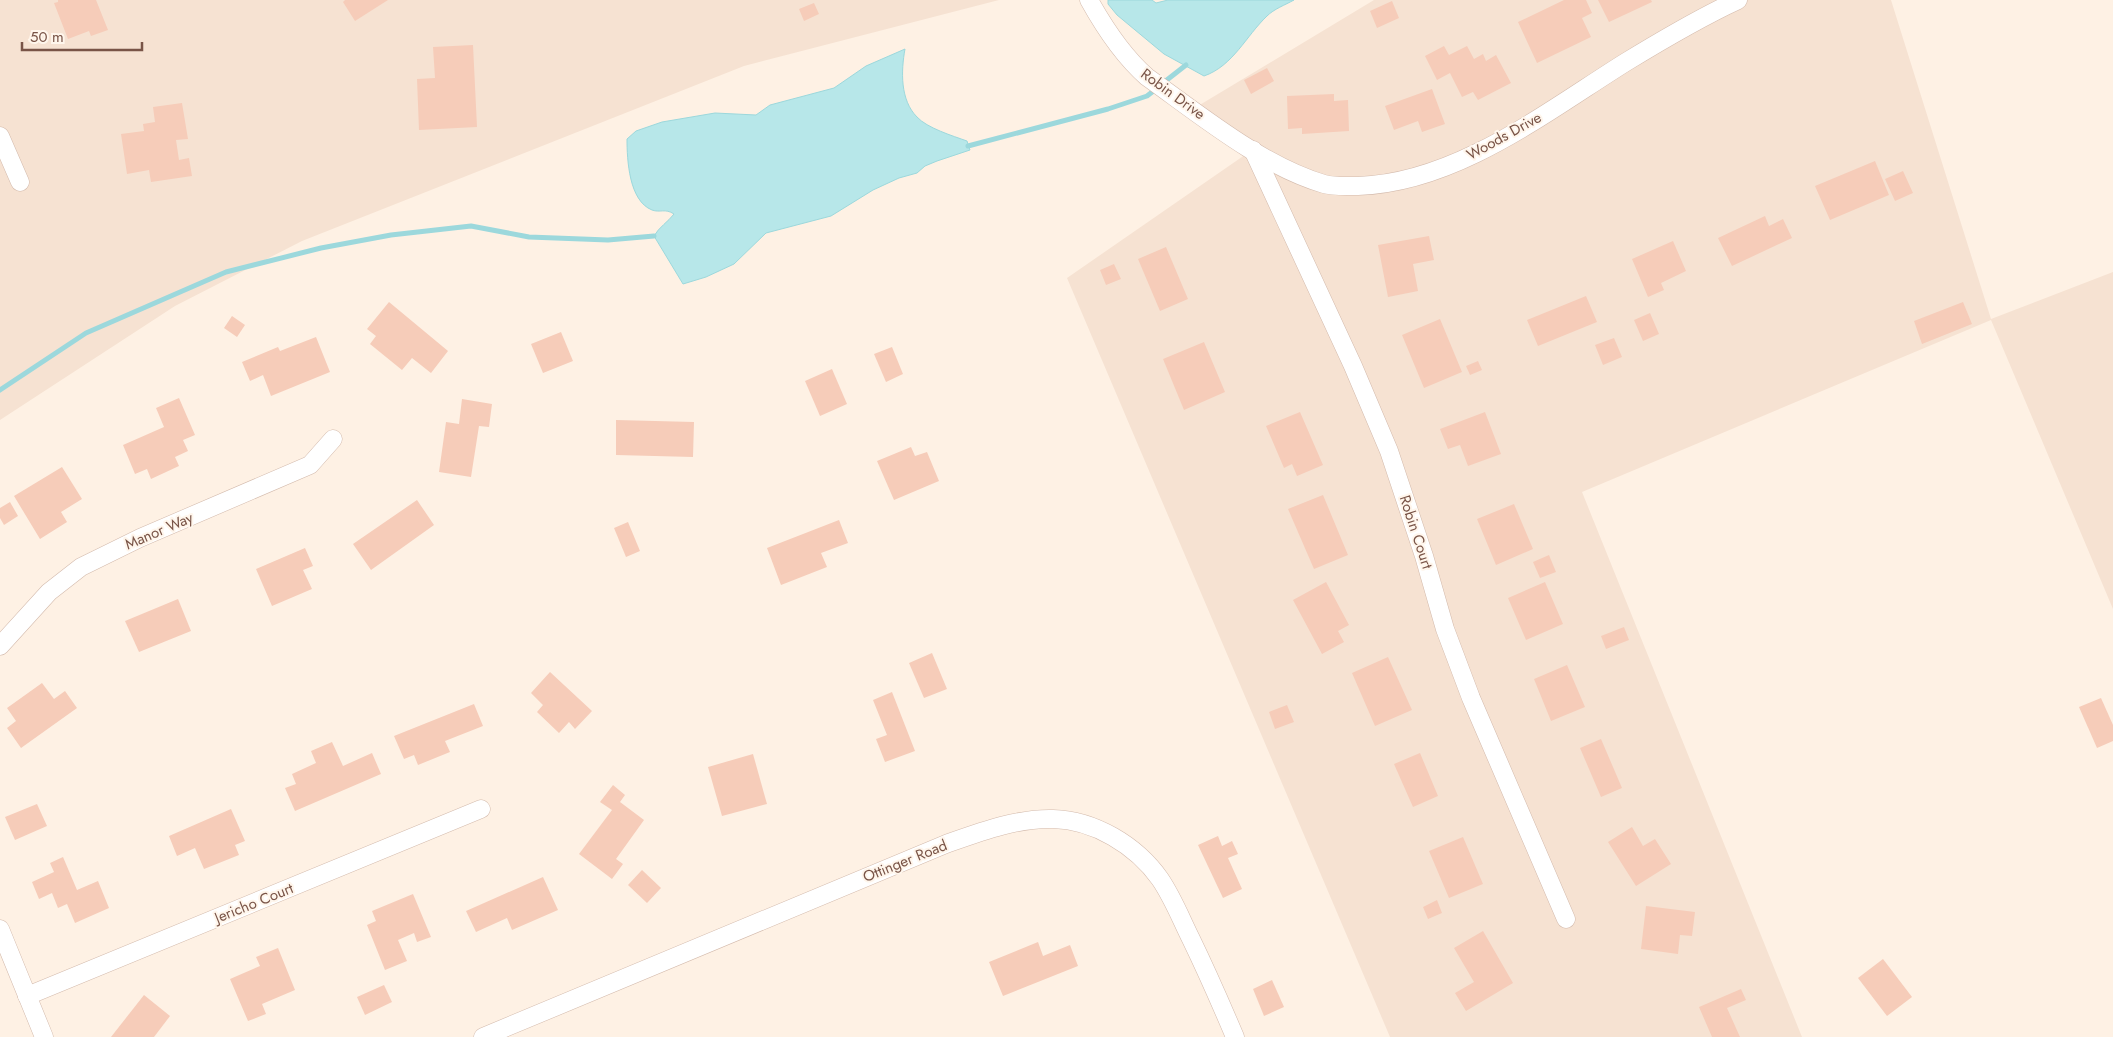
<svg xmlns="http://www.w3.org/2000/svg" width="2113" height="1037" viewBox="0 0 2113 1037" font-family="Jost,sans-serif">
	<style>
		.residential { fill: #f6e2d2 }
		.water { fill: #b7e7e9; stroke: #9cd8dc }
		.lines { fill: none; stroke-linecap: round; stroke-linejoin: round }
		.stream { stroke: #9cd8dc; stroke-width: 5 }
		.building { fill: #f6ccb9 }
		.minor-casing { stroke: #d3baac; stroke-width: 19 }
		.minor { stroke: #fff; stroke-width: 18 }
		.labels { text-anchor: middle; stroke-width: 4; stroke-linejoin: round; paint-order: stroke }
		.street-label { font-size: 15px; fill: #795447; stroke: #fff6ec }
	</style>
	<rect width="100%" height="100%" fill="#fef1e4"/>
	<g class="residential">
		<polygon points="0,0 999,0 744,66 302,241 175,306 0,420"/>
		<polygon points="1374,0 1891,0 1991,319 2113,272 2113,609 1991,320 1582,492 1802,1037 1390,1037 1067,278 1252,150 1193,109"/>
	</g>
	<g class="water">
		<path d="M1108 0H1152L1156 3 1168 0H1294C1285 5 1274 9 1267 16 1246 36 1233 66 1204 76L1164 54 1117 15 1108 4Z"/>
		<path d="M905 49C901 71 900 100 917 117 927 128 953 136 967 141L970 150 937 161 925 166 917 173 899 178 873 190 831 216 766 233 734 264 706 277 683 284 654 236C659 227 668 222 674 214 665 208 660 213 652 210 629 201 627 160 627 139L636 131 662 122 715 113 756 115 770 105 834 88 866 66Z"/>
	</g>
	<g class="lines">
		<g class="stream">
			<polyline points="1163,83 1186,65"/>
			<polyline points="968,146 1108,109 1147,96 1156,89"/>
			<polyline points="0,390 86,333 226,272 321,248 391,235 471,226 529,237 608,240 654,236"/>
		</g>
	</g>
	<g class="building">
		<polygon points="58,0 96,0 108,30 91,36 89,31 68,39 54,3 58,2"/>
		<polygon points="345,0 388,0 355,21 343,2"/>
		<polygon points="1564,0 1586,0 1592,13 1582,18 1591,37 1537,63 1518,22"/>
		<polygon points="1598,0 1651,0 1652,2 1609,22"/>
		<polygon points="1392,1 1399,18 1377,28 1370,11"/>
		<polygon points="814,3 819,14 804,21 799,9"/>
		<polygon points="473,45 477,127 419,130 417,79 435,78 433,47"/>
		<polygon points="1444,46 1449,55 1467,46 1474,59 1483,54 1486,61 1496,55 1511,83 1478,100 1473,92 1462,97 1450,73 1437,80 1425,56"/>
		<polygon points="1267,68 1274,81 1251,94 1244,80"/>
		<polygon points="1432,89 1445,124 1422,132 1418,121 1394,130 1385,106"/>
		<polygon points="1334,94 1334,101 1348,100 1349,131 1302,134 1302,128 1288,129 1287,96"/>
		<polygon points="182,103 188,139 176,140 179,160 189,158 192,176 151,182 149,170 127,174 121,134 144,131 143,124 155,122 153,107"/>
		<polygon points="1875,161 1889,195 1830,220 1815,186"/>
		<polygon points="1903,171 1913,193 1895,201 1885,179"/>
		<polygon points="1765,216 1769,226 1783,219 1792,238 1732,266 1718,238"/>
		<polygon points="1429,236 1434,260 1413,264 1418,291 1388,297 1378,245"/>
		<polygon points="1673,241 1686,271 1661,283 1664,290 1648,297 1632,259"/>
		<polygon points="1166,247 1188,299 1160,311 1138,259"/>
		<polygon points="1114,264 1121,279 1106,285 1100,270"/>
		<polygon points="1586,296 1597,322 1538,346 1527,320"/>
		<polygon points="389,302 448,351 431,373 412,358 402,370 370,344 376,336 367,329"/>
		<polygon points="1963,302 1972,324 1922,344 1914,321"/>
		<polygon points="1650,313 1659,334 1643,341 1634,320"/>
		<polygon points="232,316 245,325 237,337 224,328"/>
		<polygon points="1440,319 1462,372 1424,388 1402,335"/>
		<polygon points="561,332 573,361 543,373 531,344"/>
		<polygon points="316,337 330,372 271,396 263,375 250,381 242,362 278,347 280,351"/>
		<polygon points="1614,338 1622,357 1603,365 1595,345"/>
		<polygon points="1204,342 1225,392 1184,410 1163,359"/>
		<polygon points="892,347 903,374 886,382 874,354"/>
		<polygon points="1478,361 1482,370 1470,375 1466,366"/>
		<polygon points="832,369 847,404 820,416 805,381"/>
		<polygon points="179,398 195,435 183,440 188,451 175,457 179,466 151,479 147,469 135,474 123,445 164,427 156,408"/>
		<polygon points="462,399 492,404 489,427 479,426 471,477 439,472 446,422 459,424"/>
		<polygon points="1300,412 1323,465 1297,476 1292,464 1284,468 1266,426"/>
		<polygon points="1485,412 1501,454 1468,466 1460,445 1448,449 1440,429"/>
		<polygon points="616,420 694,422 693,457 616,455"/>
		<polygon points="911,447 915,456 927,452 939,481 894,500 877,461"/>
		<polygon points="62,467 82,499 61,512 67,522 40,539 14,496"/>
		<polygon points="1323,495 1348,555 1314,569 1288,509"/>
		<polygon points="417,500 434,525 371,570 353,544"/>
		<polygon points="10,502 18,516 4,525 0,518 0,508"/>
		<polygon points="1514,504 1533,549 1496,565 1477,519"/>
		<polygon points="839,520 848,543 821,553 827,567 781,585 767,548"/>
		<polygon points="628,522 640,551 626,557 614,528"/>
		<polygon points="305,548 313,566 303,570 312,589 272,606 256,569"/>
		<polygon points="1549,555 1556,572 1540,578 1533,562"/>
		<polygon points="1326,582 1349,625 1338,631 1344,642 1322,654 1293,600"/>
		<polygon points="1545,582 1563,624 1526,640 1508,598"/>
		<polygon points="178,599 191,631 139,652 125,621"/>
		<polygon points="1624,627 1629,640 1606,649 1601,636"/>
		<polygon points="932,653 947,689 924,698 909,663"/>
		<polygon points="1388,657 1412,710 1375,726 1352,673"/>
		<polygon points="1567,665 1585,707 1551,721 1534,679"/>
		<polygon points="550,672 592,711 575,729 569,722 559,733 537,712 543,705 531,693"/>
		<polygon points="42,683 54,699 65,691 77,708 21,748 7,728 16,721 7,708"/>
		<polygon points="892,692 915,751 885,762 876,739 887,735 873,700"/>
		<polygon points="2101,698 2113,725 2113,741 2097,748 2079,707"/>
		<polygon points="474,704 483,726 445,741 450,752 418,765 414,755 404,759 394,736"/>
		<polygon points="1287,705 1294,722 1275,729 1269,712"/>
		<polygon points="1601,739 1622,788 1601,797 1580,748"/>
		<polygon points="332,742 343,766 372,753 381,774 295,811 285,788 296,784 292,774 316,763 311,751"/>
		<polygon points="1420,753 1438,796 1413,807 1394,764"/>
		<polygon points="753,754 767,804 722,816 708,767"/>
		<polygon points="613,785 625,795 620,802 644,820 616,859 623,864 612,879 579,854 612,810 600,802"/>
		<polygon points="37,804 47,826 15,840 5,817"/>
		<polygon points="231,809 245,841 235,845 239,855 204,869 195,848 177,856 169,836"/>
		<polygon points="1632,827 1643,846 1655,839 1671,864 1636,886 1608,842"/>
		<polygon points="1218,836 1222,846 1232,841 1238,854 1228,858 1242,889 1223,898 1198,845"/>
		<polygon points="1463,837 1483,884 1449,898 1429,851"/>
		<polygon points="63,857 77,890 98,881 109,908 75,923 67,904 58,908 52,893 39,899 32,882 54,872 50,863"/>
		<polygon points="642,870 661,888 647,903 628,885"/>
		<polygon points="543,877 558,910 512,930 507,918 476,932 466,911"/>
		<polygon points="413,894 431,937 417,942 414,933 398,940 407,961 385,970 367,925 376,921 372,911"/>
		<polygon points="1437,900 1442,913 1428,919 1423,907"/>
		<polygon points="1646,906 1695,912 1692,936 1680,935 1678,954 1641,949"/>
		<polygon points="1483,931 1513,983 1466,1011 1455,993 1474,982 1454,948"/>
		<polygon points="1038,942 1043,956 1070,945 1078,966 1003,996 989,962"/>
		<polygon points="278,948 295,990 262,1004 266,1014 248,1021 230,979 260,966 256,957"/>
		<polygon points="1883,959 1912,997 1887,1016 1858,978"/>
		<polygon points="1272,980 1284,1007 1264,1016 1253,989"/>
		<polygon points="384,985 392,1002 365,1015 357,997"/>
		<polygon points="1741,989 1746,1000 1727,1008 1740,1037 1712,1037 1699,1007"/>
		<polygon points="144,995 170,1016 154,1037 111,1037"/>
	</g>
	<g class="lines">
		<g class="minor-casing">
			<g id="minor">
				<path d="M1089 0C1104 27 1123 56 1147 77 1199 114 1262 166 1324 184 1334 187 1347 186 1358 186 1456 183 1546 112 1626 62 1662 40 1699 18 1738 0"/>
				<polyline points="0,136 20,182"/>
				<polyline points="1253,150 1353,366 1389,451 1424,556 1445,629 1471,698 1566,919"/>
				<polyline points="0,646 49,592 81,567 140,538 310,465 333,439"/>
				<polyline points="0,929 44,1037"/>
				<polyline points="27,996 481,809"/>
				<path d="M483 1037 946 844C980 832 1017 818 1053 819 1094 820 1136 845 1160 879 1173 898 1181 919 1191 939 1207 972 1221 1004 1235 1037"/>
			</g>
		</g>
		<use href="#minor" class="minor"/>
	</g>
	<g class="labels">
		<g class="street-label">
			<text transform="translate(1173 94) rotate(36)" y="5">Robin Drive</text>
			<text transform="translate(1504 136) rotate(-29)" y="5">Woods Drive</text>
			<text transform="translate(159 531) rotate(-23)" y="5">Manor Way</text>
			<text transform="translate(1416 532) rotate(72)" y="5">Robin Court</text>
			<text transform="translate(905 861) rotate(-22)" y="5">Ottinger Road</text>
			<text transform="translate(254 903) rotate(-22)" y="5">Jericho Court</text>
		</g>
	</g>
	<path d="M22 42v8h120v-8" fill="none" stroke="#795447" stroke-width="2.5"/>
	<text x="30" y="42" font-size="15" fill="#795447" stroke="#fff6ec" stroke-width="4" paint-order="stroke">50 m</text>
</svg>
